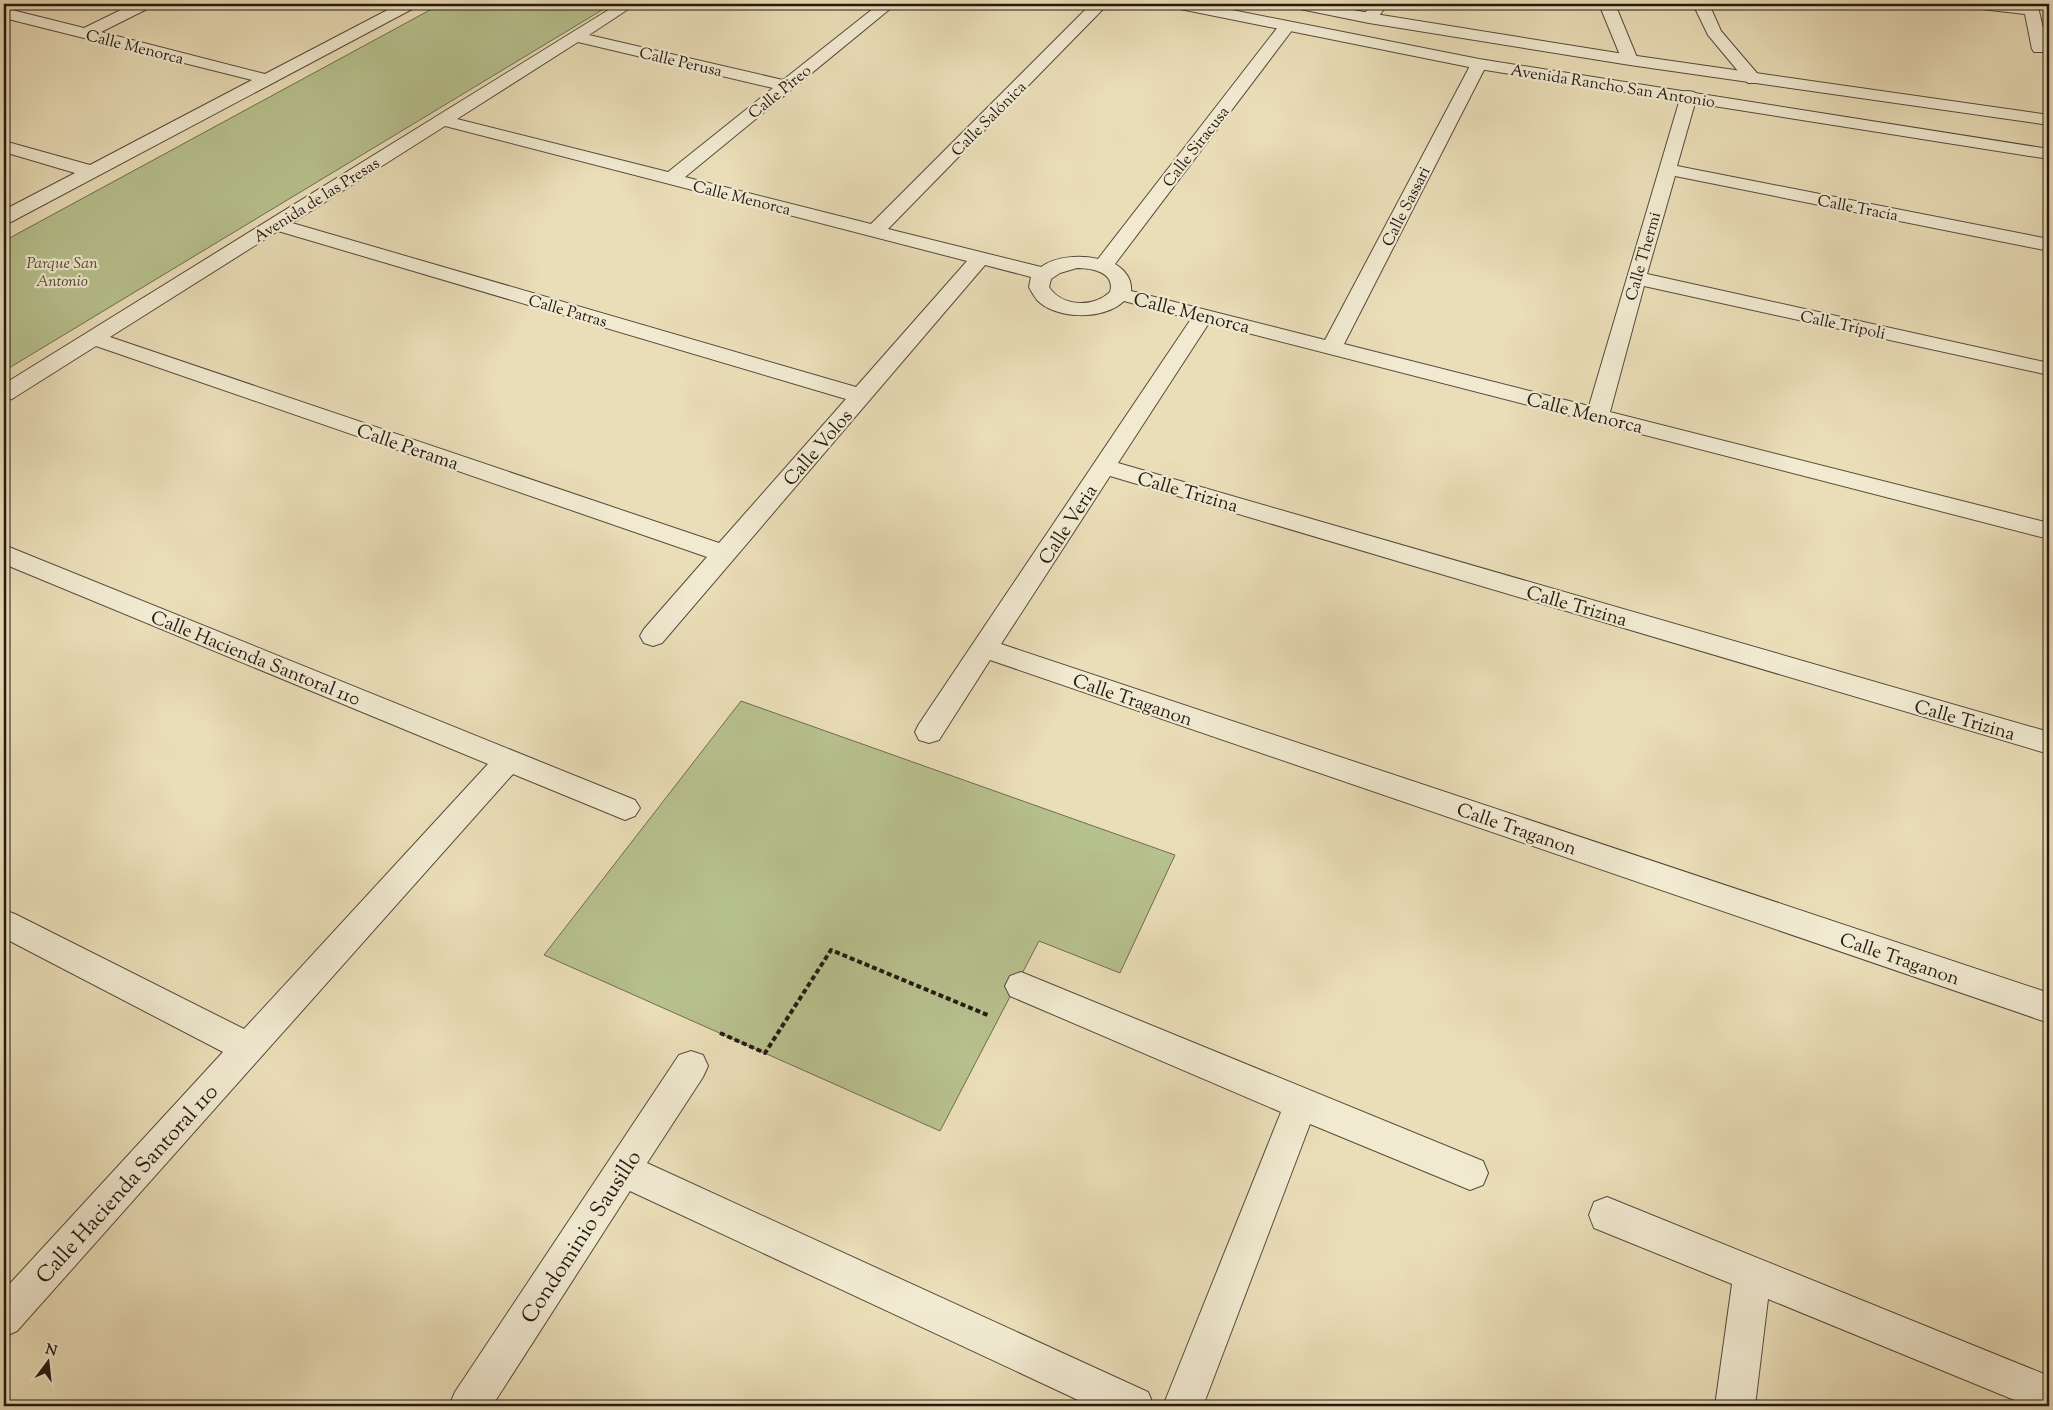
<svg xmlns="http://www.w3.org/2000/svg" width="2053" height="1410" viewBox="0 0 2053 1410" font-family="'Sorts Mill Goudy',serif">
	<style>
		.green { fill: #b7c18e; stroke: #6e6d50 }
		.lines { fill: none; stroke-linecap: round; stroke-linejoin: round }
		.minor-casing { stroke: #564a3b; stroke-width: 2 }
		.tertiary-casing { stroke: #564a3b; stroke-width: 2 }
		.path { stroke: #241911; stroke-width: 4; stroke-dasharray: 5 3; stroke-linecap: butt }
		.minor { fill: #f1ead1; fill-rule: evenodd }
		.tertiary { fill: #f1ead1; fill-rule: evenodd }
		.labels { text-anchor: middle; stroke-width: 4.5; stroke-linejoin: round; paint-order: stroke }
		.far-street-label { font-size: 16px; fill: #241911; stroke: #f1ead1 }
		.far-park-label { font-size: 16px; font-style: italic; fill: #504b36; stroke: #f1ead1 }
		.street-label { font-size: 19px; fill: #241911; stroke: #f1ead1 }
		.near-street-label { font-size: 22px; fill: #241911; stroke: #f1ead1 }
	</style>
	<rect width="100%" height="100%" fill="#eadeb8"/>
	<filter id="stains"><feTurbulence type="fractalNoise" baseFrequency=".004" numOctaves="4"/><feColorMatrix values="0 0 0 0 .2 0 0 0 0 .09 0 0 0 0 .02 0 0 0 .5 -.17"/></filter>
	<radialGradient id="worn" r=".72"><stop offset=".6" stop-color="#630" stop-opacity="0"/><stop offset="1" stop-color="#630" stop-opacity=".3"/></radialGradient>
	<g class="green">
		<polygon points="441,4 612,4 4,371 4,241"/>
		<polygon points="741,701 1175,855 1120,973 1039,941 940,1131 544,955"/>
	</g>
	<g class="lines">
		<g class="minor-casing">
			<g id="minor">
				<polygon points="133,4 153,4 151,7 101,32 265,74 399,4 418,4 416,7 11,222 4,224 4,210 75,173 4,152 4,141 90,165 252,80 4,18 4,8 84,28"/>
				<path d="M618 4H636L589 35 783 80 879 4H896L685 177 871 224 1091 4H1108L888 229 1041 267C1056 256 1081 255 1098 259L1281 23H1293L1295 26 1293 29 1115 264C1125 270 1132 279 1131 291L1325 340 1471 64 1473 60H1485L1487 64 1344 344 1589 406 1682 92 1688 91 1694 92 1697 96 1677 166 2049 239V251L1675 176 1647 274 2049 363V375L1644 286 1610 412 2049 523V539L1209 323 1118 463 2049 732V754L1110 476 1001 644 2049 993V1023L990 660 939 740 929 743 919 740 915 732 919 724 1191 319 1124 301C1105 320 1056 320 1037 300 1034 296 1031 291 1029 287L1031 277 985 265 662 643 653 646 644 643 640 636 644 629 707 557 96 346 12 399 4 401V384ZM578 42 773 88 668 172 457 119ZM445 126 967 261 856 387 292 223ZM278 231 846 399 719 543 110 337ZM1077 268C1091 268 1116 272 1110 292 1093 308 1062 307 1049 287L1051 279 1060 273Z"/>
				<polygon points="1372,4 1388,4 1375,21 1363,21 1361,18"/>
				<polygon points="1599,4 1615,4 1638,60 1636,64 1624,64 1622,60"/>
				<polygon points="1693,4 1709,4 1721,31 1762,79 1760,83 1748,83 1708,35"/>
				<polygon points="1973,4 2019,4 2038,7 2048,49 2046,52 2034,52 2032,49 2025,14 1981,9 1975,7"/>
				<polygon points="4,545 635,800 640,808 635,816 625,820 513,774 17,1331 4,1337 4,1290 223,1052 4,938 4,910 15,914 244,1029 488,764 4,564"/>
				<polygon points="1021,972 1483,1161 1488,1173 1483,1185 1470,1190 1310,1124 1203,1406 1163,1406 1281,1112 1010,996 1005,986 1010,976"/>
				<polygon points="691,1051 703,1055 708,1066 703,1077 647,1163 1148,1392 1154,1406 1091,1406 630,1191 492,1406 449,1406 455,1392 679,1055"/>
				<polygon points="1607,1197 2049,1376 2049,1406 2029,1406 1768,1299 1755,1406 1715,1406 1732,1284 1594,1228 1589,1215 1594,1202"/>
			</g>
		</g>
		<g class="tertiary-casing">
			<g id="tertiary">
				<polygon points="1172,4 1202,4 1479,59 2049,149 2049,159 1479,69 1180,9 1174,7"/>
				<polygon points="1292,4 1322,4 1369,13 1630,55 2049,115 2049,125 1630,65 1369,23 1300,9 1294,7"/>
			</g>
		</g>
		<polyline class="path" points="720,1033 765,1053 831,950 990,1016"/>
		<use href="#minor" class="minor"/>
		<use href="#tertiary" class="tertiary"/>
	</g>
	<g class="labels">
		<g class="far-street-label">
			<text transform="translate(135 46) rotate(14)" y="6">Calle Menorca</text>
			<text transform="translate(681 61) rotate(13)" y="6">Calle Perusa</text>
			<text transform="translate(1613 85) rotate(9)" y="6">Avenida Rancho San Antonio</text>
			<text transform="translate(779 91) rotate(-39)" y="6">Calle Pireo</text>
			<text transform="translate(988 118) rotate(-45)" y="6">Calle Salónica</text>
			<text transform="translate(1195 146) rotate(-52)" y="6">Calle Siracusa</text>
			<text transform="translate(742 197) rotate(14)" y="6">Calle Menorca</text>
			<text transform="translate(316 199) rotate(-32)" y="6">Avenida de las Presas</text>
			<text transform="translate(1405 206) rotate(-63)" y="6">Calle Sassari</text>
			<text transform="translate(1858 207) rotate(11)" y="6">Calle Tracia</text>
			<text transform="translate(1642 256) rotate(-74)" y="6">Calle Thermi</text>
			<text transform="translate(568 310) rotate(16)" y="6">Calle Patras</text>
			<text transform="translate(1843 324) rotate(12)" y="6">Calle Trípoli</text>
		</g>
		<g class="far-park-label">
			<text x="62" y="268">Parque San<tspan x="62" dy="18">Antonio</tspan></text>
		</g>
		<g class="street-label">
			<text transform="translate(1192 312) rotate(14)" y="7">Calle Menorca</text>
			<text transform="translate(1585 412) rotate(14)" y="7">Calle Menorca</text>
			<text transform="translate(408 446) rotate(19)" y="7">Calle Perama</text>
			<text transform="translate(817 447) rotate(-49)" y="7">Calle Volos</text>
			<text transform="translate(1188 491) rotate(16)" y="7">Calle Trizina</text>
			<text transform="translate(1067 524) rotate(-57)" y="7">Calle Veria</text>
			<text transform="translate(1577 605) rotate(16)" y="7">Calle Trizina</text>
			<text transform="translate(256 657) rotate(22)" y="7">Calle Hacienda Santoral 110</text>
			<text transform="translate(1133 699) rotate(19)" y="7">Calle Traganon</text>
			<text transform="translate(1965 719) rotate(16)" y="7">Calle Trizina</text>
			<text transform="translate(1517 828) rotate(19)" y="7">Calle Traganon</text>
			<text transform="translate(1900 958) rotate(19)" y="7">Calle Traganon</text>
		</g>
		<g class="near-street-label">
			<text transform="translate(126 1183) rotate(-48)" y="8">Calle Hacienda Santoral 110</text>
			<text transform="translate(580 1236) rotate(-57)" y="8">Condominio Sausillo</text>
		</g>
	</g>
	<rect width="2053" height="1410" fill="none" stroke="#eadeb8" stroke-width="20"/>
	<rect x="5" y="5" width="2043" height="1400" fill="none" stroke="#241911" stroke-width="2.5"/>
	<rect x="10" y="10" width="2033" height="1390" fill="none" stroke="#241911"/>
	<g transform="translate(48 1362) rotate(15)" stroke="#f1ead1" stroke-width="4" paint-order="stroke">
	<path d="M0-4L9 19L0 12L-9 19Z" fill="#241911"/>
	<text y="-8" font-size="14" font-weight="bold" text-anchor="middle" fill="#241911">N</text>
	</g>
	<rect width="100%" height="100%" filter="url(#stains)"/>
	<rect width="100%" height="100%" fill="url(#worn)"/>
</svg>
